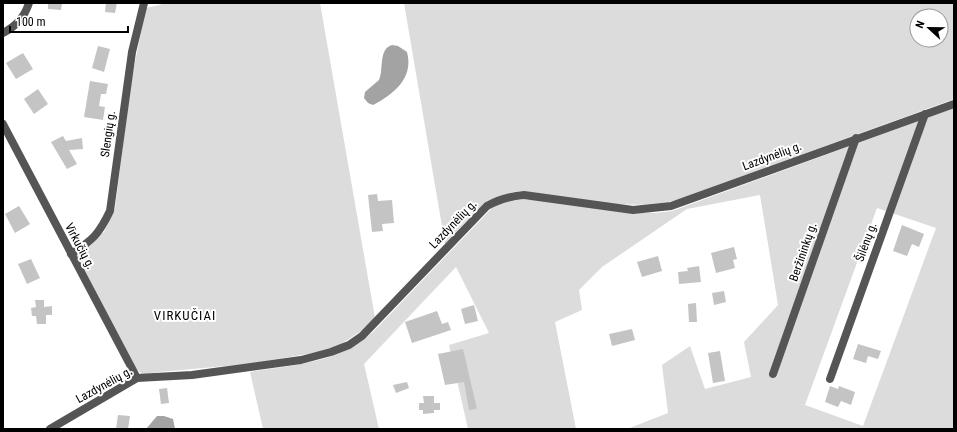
<svg xmlns="http://www.w3.org/2000/svg" width="957" height="432" viewBox="0 0 957 432" font-family="'Roboto Condensed',sans-serif">
	<style>
		.green { fill: #dcdcdc; fill-rule: evenodd }
		.water { fill: #a3a3a3 }
		.building { fill: #c4c4c4 }
		.lines { fill: none; stroke-linecap: round; stroke-linejoin: round }
		.minor { stroke: #555; stroke-width: 8 }
		.labels { text-anchor: middle; stroke-width: 4; stroke-linejoin: round; paint-order: stroke }
		.street-label { font-size: 12px; fill: #000; stroke: #fff }
		.neighbourhood-label { font-size: 13px; letter-spacing: 1px; fill: #000; stroke: #fff }
	</style>
	<rect width="100%" height="100%" fill="#fff"/>
	<g class="green">
		<polygon points="167,3 320,3 375,318 367,327 340,345 319,352 248,364 159,372 143,375 135,368 77,255 104,232 115,209 131,82 146,8"/>
		<path d="M404 3H954V99L677 200C627 212 574 198 523 191 488 193 467 220 445 244ZM917 16H941V40H917Z"/>
		<path d="M954 108V429H627L668 413 662 365 690 346 705 389 751 377 744 342 778 305 760 195 687 209 602 267 579 290 582 310 555 322 576 429H468L449 345 489 333 456 267 364 364 379 429H263L250 372C297 364 336 364 373 332L492 208 503 201 533 199 632 212 655 213 672 211ZM877 208 936 228 863 426 805 405Z"/>
	</g>
	<g class="water">
		<path d="M392 45 398 46 407 52C414 78 394 94 373 105L368 103 364 98 365 92 379 80C384 70 378 49 392 45Z"/>
		<polygon points="157,416 164,416 173,419 175,429 146,429"/>
	</g>
	<g class="building">
		<polygon points="48,3 62,3 61,10 48,9"/>
		<polygon points="106,3 117,3 115,13 105,12"/>
		<polygon points="98,46 110,49 104,72 92,68"/>
		<polygon points="23,53 33,69 16,79 6,63"/>
		<polygon points="90,81 108,84 106,94 101,94 99,106 105,107 103,120 84,117"/>
		<polygon points="38,89 48,104 34,114 24,99"/>
		<polygon points="63,136 66,141 82,138 83,149 69,150 77,164 67,169 51,142"/>
		<polygon points="377,194 378,201 392,200 394,223 382,224 383,231 372,232 368,195"/>
		<polygon points="19,206 30,224 15,233 5,214"/>
		<polygon points="902,225 924,234 919,247 912,244 907,256 893,251"/>
		<polygon points="734,247 737,259 733,260 735,268 716,273 711,253"/>
		<polygon points="658,256 662,271 642,277 637,262"/>
		<polygon points="31,259 40,278 27,284 18,264"/>
		<polygon points="699,266 701,282 679,284 678,272 688,271 687,268"/>
		<polygon points="724,291 726,302 714,305 712,293"/>
		<polygon points="35,300 44,300 44,307 52,306 52,315 46,315 46,324 37,324 36,316 32,316 31,308 36,307"/>
		<polygon points="696,303 697,322 689,322 688,304"/>
		<polygon points="474,305 478,321 465,324 461,309"/>
		<polygon points="437,311 442,324 448,322 451,330 412,343 405,322"/>
		<polygon points="632,329 635,340 612,346 609,334"/>
		<polygon points="858,344 881,351 878,359 868,356 866,363 853,359"/>
		<polygon points="463,349 477,409 469,410 464,382 445,385 438,354"/>
		<polygon points="720,351 725,381 713,383 708,353"/>
		<polygon points="407,382 409,388 396,393 393,385"/>
		<polygon points="830,386 838,389 839,386 855,392 851,405 841,401 838,407 825,402"/>
		<polygon points="167,388 169,403 161,404 159,389"/>
		<polygon points="423,396 434,396 434,403 440,403 440,410 434,410 434,413 423,414 423,410 419,410 419,403 424,403"/>
		<polygon points="118,415 130,416 128,429 116,429"/>
	</g>
	<g class="lines">
		<g class="minor">
			<path d="M3 33C16 26 24 18 29 3"/>
			<polyline points="3,124 137,378"/>
			<path d="M71 254C93 240 99 234 110 211L132 52 144 3"/>
			<polyline points="773,374 856,138"/>
			<polyline points="830,379 925,114"/>
			<path d="M50 429 137 378 192 375 301 360 331 352 349 345 362 336 487 206C499 199 510 196 524 195L633 210 671 206 954 104"/>
		</g>
	</g>
	<g class="labels">
		<g class="street-label">
			<text transform="translate(108 134) rotate(-82)" y="4">Slengių g.</text>
			<text transform="translate(772 156) rotate(-20)" y="4">Lazdynėlių g.</text>
			<text transform="translate(453 224) rotate(-46)" y="4">Lazdynėlių g.</text>
			<text transform="translate(866 242) rotate(-70)" y="4">Šilėnų g.</text>
			<text transform="translate(80 246) rotate(62)" y="4">Virkučių g.</text>
			<text transform="translate(803 252) rotate(-71)" y="4">Beržininkų g.</text>
			<text transform="translate(104 385) rotate(-29)" y="4">Lazdynėlių g.</text>
		</g>
		<g class="neighbourhood-label">
			<text x="185" y="320">VIRKUČIAI</text>
		</g>
	</g>
	<rect width="957" height="432" fill="none" stroke="#000000" stroke-width="8"/>
	<g transform="translate(929 28) rotate(292)"><circle r="19" fill="#ffffff" stroke="#999999"/>
	<path d="M0-3L7 15L0 10L-7 15Z" fill="#000000"/>
	<text y="-6" font-size="11" font-weight="bold" text-anchor="middle" fill="#000000">N</text>
	</g>
	<path d="M10 26v6h118v-6" fill="none" stroke="#000000" stroke-width="2"/>
	<text x="16" y="26" font-size="12" fill="#000000" stroke="#ffffff" stroke-width="3" paint-order="stroke">100 m</text>
</svg>
